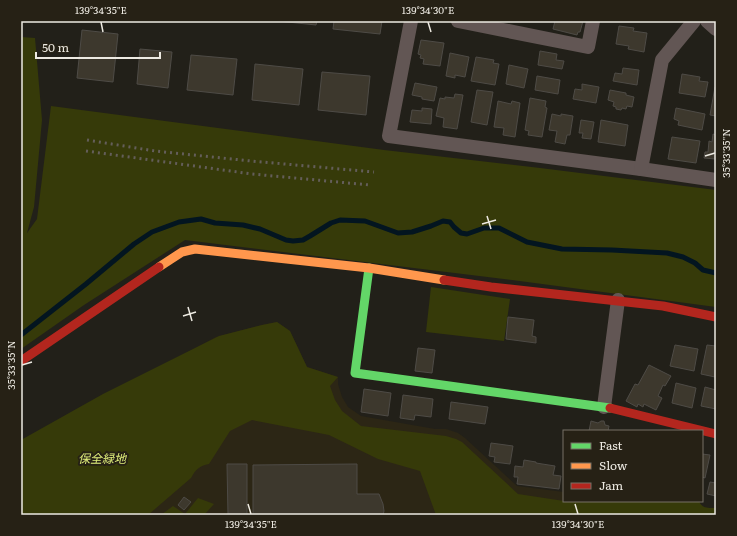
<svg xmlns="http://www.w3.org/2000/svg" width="737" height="536" viewBox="0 0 737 536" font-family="Literata,'Noto Sans JP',serif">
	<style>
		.built { fill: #2c2615 }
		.green { fill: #363a09 }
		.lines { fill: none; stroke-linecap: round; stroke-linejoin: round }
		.stream { stroke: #031520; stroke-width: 5 }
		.building { fill: #3d382d; stroke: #4e4b46 }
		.street { stroke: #625654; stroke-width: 14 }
		.fast { stroke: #63d668; stroke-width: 9 }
		.slow { stroke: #ff974d; stroke-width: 9 }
		.jam { stroke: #b3261e; stroke-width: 9 }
		.rail { stroke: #645e5a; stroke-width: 3; stroke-dasharray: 2 4; stroke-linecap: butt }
		.ticks { fill: none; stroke: #edeae2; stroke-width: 1.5 }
		.labels { text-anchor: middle; stroke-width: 4; stroke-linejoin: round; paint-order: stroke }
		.park-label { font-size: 12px; font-style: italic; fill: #dfed7a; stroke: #262115 }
		.neatline { fill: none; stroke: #edeae2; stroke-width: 1.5 }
		.ticks-label { font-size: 10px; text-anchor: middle; fill: #edeae2 }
	</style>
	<rect width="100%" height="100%" fill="#222019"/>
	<polygon class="built" points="277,322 290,331 307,367 338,377 338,384 342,397 348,407 361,416 435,429 446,429 458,433 465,438 517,486 564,492 564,501 699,501 700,505 703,507 710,508 716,508 716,515 21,515 21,441 216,337 262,325"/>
	<g class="green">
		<polygon points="21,37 35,38 42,120 34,207 27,233 37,219 51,106 384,150 540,168 716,190 716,307 512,280 185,240 84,305 21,349"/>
		<polygon points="431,287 510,299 504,341 426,332"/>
		<path d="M277 322 290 331 307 367 338 377 330 386 335 400 342 411 361 426 446 436 456 439 462 442 518 494 564 501H699C702 509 709 508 716 508V515H436L420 471 378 459 329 435 252 420 230 431 209 464C199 466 196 469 191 478L148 515H21V440L103 394 219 336 262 325Z"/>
		<polygon points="198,498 214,504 204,515 161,515 173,506 185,514"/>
	</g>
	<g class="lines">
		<polyline class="stream" points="21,335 86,284 134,244 152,232 179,222 201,219 215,223 243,225 260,229 286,240 293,241 303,240 310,236 331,223 340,220 365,221 398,233 412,232 431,226 443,221 450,222 454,227 461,233 467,234 484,228 499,228 527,242 562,249 612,250 667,253 683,257 695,263 703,270 716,273"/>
	</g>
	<g class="building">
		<polygon points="278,21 317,21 316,25"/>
		<polygon points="334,21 382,21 380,34 333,29"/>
		<polygon points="555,21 583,21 580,32 578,32 577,35 553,29"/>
		<polygon points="619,26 634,28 633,31 647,33 644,52 628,49 629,46 616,44"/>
		<polygon points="82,30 118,34 113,82 77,78"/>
		<polygon points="421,40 444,43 440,66 423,64 424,59 420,58 421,55 418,54"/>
		<polygon points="140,49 172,52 168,88 137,84"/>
		<polygon points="540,51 557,54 556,60 564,61 562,69 538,65"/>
		<polygon points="450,53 469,57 465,77 455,75 455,78 446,76"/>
		<polygon points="191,55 237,59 233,95 187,90"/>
		<polygon points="476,57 494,60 493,63 499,64 495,85 471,81"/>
		<polygon points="255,64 303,69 299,105 252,100"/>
		<polygon points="509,65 528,69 524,88 506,84"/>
		<polygon points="623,68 639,70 637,85 613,81 615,73 622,74"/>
		<polygon points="322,72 370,76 366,115 318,110"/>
		<polygon points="682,74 700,77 699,81 708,82 705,97 679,93"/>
		<polygon points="537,76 560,80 558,94 535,90"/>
		<polygon points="415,83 437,87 434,101 422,99 422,97 412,95"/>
		<polygon points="582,84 599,87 596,103 573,99 575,89 582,90"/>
		<polygon points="715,87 716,87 716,116 710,115"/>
		<polygon points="477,90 493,92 487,125 471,122"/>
		<polygon points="610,90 626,93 626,95 634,97 632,107 627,106 626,109 622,108 621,110 616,109 616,107 613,106 614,102 608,100"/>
		<polygon points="455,94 463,95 457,129 443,127 444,118 436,116 440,98 445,99 445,97 454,98"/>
		<polygon points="530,98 546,101 545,107 547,108 542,137 528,135 529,131 525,130"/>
		<polygon points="498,101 511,104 512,101 520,103 515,137 503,135 504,128 494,127"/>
		<polygon points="422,108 432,109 431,124 410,122 412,110 422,111"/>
		<polygon points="676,108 705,114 702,130 678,125 679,121 674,119"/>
		<polygon points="552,114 561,116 561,114 573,116 570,135 567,135 565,144 555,142 557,131 549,130"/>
		<polygon points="581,120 594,122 591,139 582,138 583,133 579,133"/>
		<polygon points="601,120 628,125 625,146 598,142"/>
		<polygon points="713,134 716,135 716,156 715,156 715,159 704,158 705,152 708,152 709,141 712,142"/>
		<polygon points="672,137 700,141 696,163 668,159"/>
		<polygon points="508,317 534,320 532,336 536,337 536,343 506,339"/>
		<polygon points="675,345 698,349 694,371 670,366"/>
		<polygon points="707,345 716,346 715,377 701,374"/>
		<polygon points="418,348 435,350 432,373 415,371"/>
		<polygon points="649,365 671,376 665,386 663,385 658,396 662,398 656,410 644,404 643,407 638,404 637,407 626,401 635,384 638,385"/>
		<polygon points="676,383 696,388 692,408 672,403"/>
		<polygon points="705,387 716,390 716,409 701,406"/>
		<polygon points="364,389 391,393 388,416 361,412"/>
		<polygon points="403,395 433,399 431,417 415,415 414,420 400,418"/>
		<polygon points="451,402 488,407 485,424 449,419"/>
		<polygon points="591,421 598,423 601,421 604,421 605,425 609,426 608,431 589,431"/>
		<polygon points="491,443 513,446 510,464 494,462 495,457 489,456"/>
		<polygon points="702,454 710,455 705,478 702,477"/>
		<polygon points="524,460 536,462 536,463 555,466 553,475 561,476 559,489 517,484 518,477 514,477 515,466 523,467"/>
		<polygon points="227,464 247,464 247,515 228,515"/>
		<polygon points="357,464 357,494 379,494 383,504 384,511 383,515 253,515 253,465"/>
		<polygon points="716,481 716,496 707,494 710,482 716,483"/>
		<polygon points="184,497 191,502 184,510 178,505"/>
	</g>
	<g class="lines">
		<g class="street">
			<polyline points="411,21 389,136 641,169 716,180"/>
			<polyline points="458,21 588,47 593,21"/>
			<polyline points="707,21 716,29"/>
			<polyline points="641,169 662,60 694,21"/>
			<polyline points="604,407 618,300"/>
		</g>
		<polyline class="fast" points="369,268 355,373 610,408"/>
		<polyline class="slow" points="159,267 182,252 195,249 369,268 444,280"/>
		<g class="jam">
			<polyline points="444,280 491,287 663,306 716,317"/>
			<polyline points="21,361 159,267"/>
			<polyline points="610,408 716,434"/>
		</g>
		<g class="rail">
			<polyline points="87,140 155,151 251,161 374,172"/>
			<polyline points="86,151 252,174 370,185"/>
		</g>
	</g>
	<path class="ticks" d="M101 22 103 32M428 22 431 32M705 156 715 153M487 216 491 229M482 224 496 220M188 307 192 321M183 316 196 312M22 365 32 362M248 504 251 514M575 504 578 514"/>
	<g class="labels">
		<g class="park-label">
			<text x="102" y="463">保全緑地</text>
		</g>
	</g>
	<rect width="737" height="536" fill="none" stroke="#262115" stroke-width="44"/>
	<rect x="563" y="430" width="140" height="72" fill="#262115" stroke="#767167"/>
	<rect x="571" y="443" width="20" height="6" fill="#63d668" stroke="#767167"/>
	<text x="599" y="450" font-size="12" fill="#edeae2">Fast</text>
	<rect x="571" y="463" width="20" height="6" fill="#ff974d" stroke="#767167"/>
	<text x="599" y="470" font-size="12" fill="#edeae2">Slow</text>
	<rect x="571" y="483" width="20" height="6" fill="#b3261e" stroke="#767167"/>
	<text x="599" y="490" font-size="12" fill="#edeae2">Jam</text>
	<path d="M36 52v6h124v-6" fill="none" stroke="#edeae2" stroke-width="2"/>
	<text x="42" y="52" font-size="12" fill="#edeae2" stroke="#262115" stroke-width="3" paint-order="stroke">50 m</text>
	<rect x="22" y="22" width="693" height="492" class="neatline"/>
	<g class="ticks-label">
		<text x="101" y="14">139°34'35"E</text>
		<text x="428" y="14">139°34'30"E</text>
		<text transform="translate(726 153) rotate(-90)" y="4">35°33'35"N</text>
		<text transform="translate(11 365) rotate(-90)" y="4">35°33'35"N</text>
		<text x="251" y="528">139°34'35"E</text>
		<text x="578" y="528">139°34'30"E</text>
	</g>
</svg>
